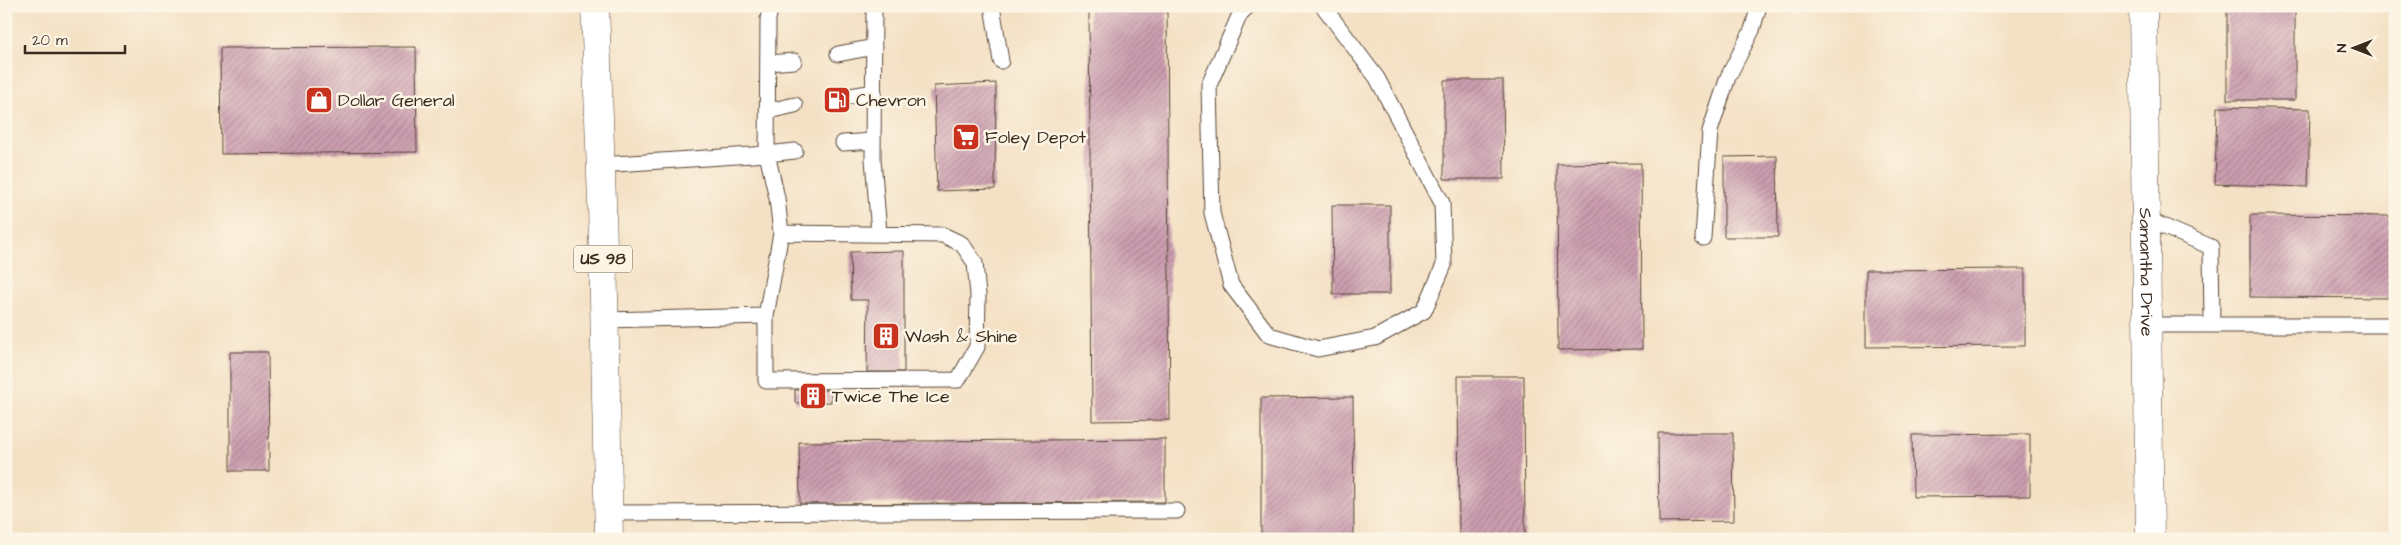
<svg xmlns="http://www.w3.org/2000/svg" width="2401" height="545" viewBox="0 0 2401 545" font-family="'Architects Daughter',sans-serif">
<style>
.building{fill:url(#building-hatch)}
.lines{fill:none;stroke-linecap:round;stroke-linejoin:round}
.lane-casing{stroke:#574537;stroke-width:17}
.street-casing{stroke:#574537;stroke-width:29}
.primary-casing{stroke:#574537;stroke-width:29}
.lane{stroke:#fff;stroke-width:15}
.street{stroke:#fff;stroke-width:28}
.primary{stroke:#fff;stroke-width:28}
.labels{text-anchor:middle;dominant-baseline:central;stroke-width:5;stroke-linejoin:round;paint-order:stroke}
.shield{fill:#fcf5e5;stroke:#75675a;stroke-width:1}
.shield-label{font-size:16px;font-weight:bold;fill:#3b2a1e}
.poi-label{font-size:18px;fill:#3b2a1e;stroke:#fcf5e5;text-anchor:start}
.street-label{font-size:18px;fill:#3b2a1e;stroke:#fcf5e5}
</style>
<defs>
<pattern id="building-hatch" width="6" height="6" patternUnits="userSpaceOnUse" patternTransform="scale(1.25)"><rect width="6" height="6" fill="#cc9eb0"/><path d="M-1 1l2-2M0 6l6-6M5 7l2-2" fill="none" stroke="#a7818f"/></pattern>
</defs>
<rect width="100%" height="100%" fill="#fcf5e5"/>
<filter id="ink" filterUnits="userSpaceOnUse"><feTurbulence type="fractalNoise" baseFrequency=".02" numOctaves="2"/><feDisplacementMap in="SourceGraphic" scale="10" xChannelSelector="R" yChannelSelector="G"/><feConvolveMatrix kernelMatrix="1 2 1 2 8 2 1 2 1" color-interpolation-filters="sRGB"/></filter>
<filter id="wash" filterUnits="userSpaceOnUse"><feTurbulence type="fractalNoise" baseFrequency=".0096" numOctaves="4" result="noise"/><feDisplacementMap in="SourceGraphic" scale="20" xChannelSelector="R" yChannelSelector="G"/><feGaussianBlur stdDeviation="1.12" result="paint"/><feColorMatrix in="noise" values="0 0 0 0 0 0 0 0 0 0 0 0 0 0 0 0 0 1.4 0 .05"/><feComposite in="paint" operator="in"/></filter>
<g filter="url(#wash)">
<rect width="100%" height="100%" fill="#f4e1c5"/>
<g id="blocks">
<path class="building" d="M1089 6H1167L1170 420 1092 421Z
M2227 6H2295V100H2227Z
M416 47 417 152 221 154 220 48Z
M1444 80H1503L1504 179H1444Z
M996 83 995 189 937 191 934 86Z
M2217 107 2310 109 2308 187 2215 184Z
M1777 156 1778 237H1724V157Z
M1641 163 1642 349 1558 350 1557 164Z
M1332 205H1390V294H1333Z
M2250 215 2395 216V298L2250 297Z
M904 251V372H867L868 300H851L850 252Z
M2025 269V346L1866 347V270Z
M230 352H268L269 471H230Z
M1458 376H1524L1525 539H1459Z
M795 390H831V402L795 403Z
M1353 397 1354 539H1261V398Z
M1658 433H1733L1734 521 1659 522Z
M2030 434V496L1913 497 1912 435Z
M1165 439V502L800 504 799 442Z"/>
</g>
</g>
<g filter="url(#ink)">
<use href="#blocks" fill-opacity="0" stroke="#574537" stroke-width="1"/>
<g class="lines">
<g class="lane-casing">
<path id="lane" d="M874 6 873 159 879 233
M992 6 1001 61
M1248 6 1240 14 1209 85 1212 213 1231 285 1269 335 1318 349 1375 338 1424 311 1444 265 1442 203 1377 78 1323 6
M838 54 874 47
M768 63 794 61
M839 98 874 92
M768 111 795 105
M843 143 873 141
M600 165 767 154 768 19 771 6
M2146 219 2211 247 2212 325
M781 233 777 198 767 154 795 151
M1703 238 1710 131 1728 77 1752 30 1759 6
M605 320 766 316V381L958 380 977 347 978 295 975 263 962 244 943 235 781 233 766 316
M2147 325H2395
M609 513 1177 511"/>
</g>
<g class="street-casing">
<g id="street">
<path id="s1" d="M2143 6 2150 539"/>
</g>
</g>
<g class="primary-casing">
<path id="primary" d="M595 6 602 202 609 539"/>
</g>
<use href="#lane" class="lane"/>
<use href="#street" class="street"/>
<use href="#primary" class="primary"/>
</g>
</g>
<defs>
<g id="shop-square" transform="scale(1.4375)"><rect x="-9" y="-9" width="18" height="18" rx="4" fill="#c8321e" stroke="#fcf5e5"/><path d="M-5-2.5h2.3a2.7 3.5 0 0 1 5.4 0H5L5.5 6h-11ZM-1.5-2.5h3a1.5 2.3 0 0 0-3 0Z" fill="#fff"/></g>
<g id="fuel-square" transform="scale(1.4375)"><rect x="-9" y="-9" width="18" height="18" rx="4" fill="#c8321e" stroke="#fcf5e5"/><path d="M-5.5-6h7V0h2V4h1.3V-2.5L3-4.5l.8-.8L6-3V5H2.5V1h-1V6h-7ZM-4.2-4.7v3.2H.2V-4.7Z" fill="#fff"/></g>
<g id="supermarket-square" transform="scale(1.4375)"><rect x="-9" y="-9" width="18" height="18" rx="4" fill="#c8321e" stroke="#fcf5e5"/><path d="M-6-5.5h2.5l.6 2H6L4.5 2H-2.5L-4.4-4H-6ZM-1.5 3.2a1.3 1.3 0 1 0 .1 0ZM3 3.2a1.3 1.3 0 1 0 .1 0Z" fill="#fff"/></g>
<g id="building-square" transform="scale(1.4375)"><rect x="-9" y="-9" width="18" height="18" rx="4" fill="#c8321e" stroke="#fcf5e5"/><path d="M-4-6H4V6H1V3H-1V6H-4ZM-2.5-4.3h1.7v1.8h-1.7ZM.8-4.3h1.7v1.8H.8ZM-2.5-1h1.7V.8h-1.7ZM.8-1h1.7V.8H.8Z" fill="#fff"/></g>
</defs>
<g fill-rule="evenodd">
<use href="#shop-square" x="319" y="100"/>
<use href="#fuel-square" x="837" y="100"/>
<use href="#supermarket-square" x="966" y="137"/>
<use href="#building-square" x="886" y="336"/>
<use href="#building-square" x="813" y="396"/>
</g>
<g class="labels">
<rect class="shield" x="574" y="245.5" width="58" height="27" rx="4"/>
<g class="shield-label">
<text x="603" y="259">US 98</text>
</g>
<g class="poi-label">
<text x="338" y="100">Dollar General</text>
<text x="856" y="100">Chevron</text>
<text x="985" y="137">Foley Depot</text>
<text x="905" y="336">Wash &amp; Shine</text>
<text x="832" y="396">Twice The Ice</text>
</g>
<g class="street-label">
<text stroke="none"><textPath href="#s1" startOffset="266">Samantha Drive</textPath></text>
</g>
</g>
<rect width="2401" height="545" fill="none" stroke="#fcf5e5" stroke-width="25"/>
<g transform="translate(2354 48) rotate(270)" stroke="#fcf5e5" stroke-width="4" paint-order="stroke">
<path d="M0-4L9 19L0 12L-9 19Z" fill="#3b2a1e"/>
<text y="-8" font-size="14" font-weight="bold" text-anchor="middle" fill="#3b2a1e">N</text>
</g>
<path d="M25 45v8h100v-8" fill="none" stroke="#3b2a1e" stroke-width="2.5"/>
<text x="32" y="45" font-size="15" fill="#3b2a1e" stroke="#fcf5e5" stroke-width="4" paint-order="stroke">20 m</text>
</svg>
